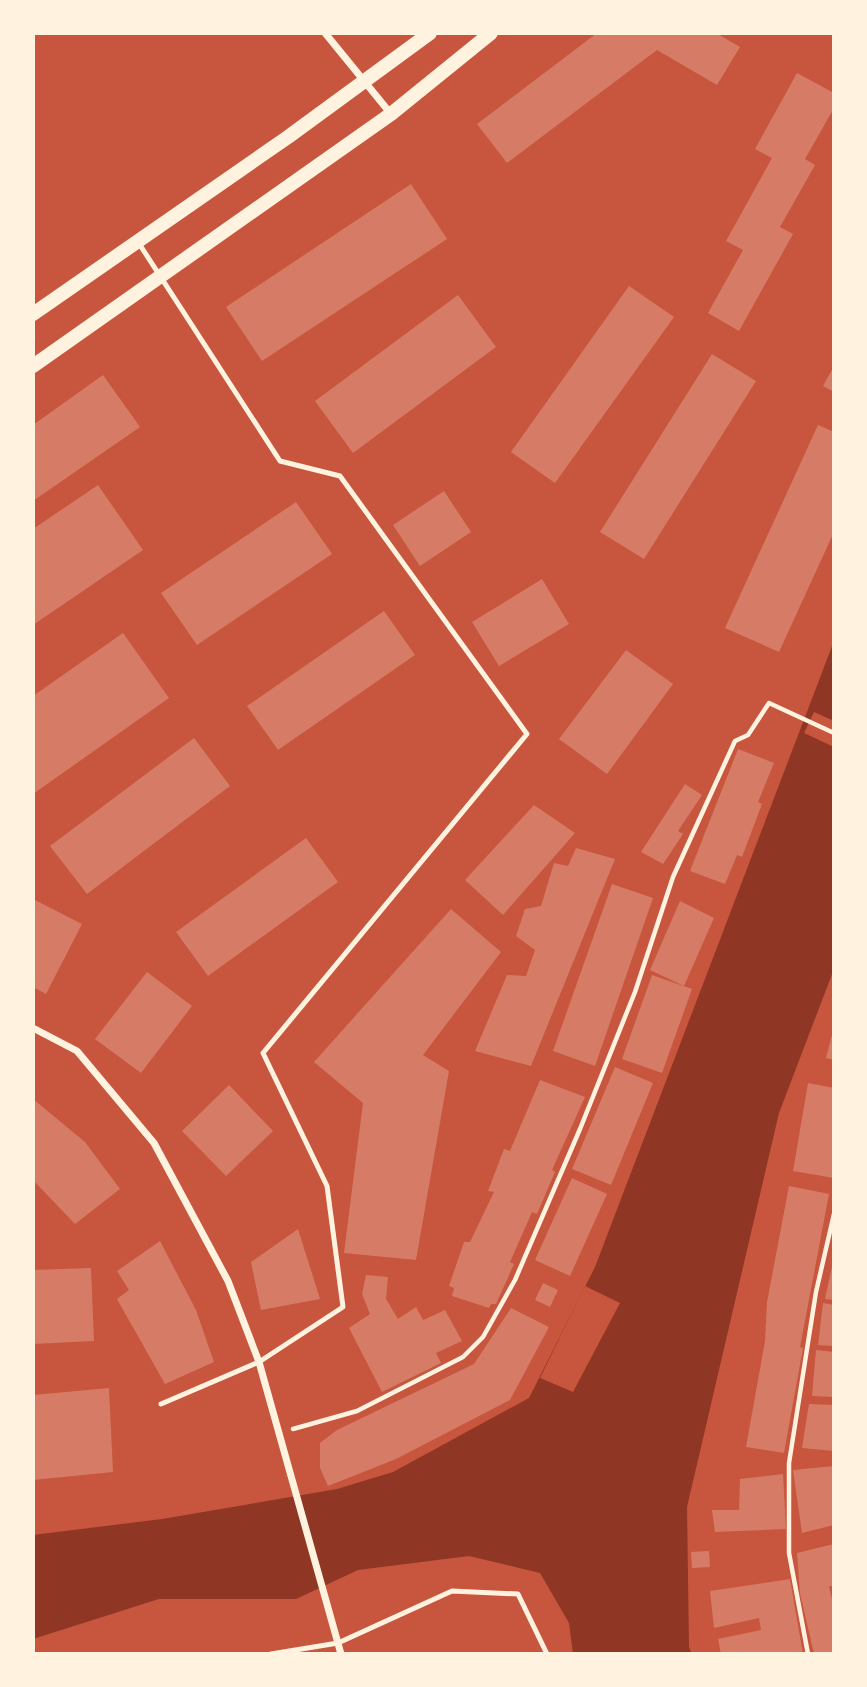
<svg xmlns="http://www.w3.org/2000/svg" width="867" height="1687" viewBox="0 0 867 1687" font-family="'Space Grotesk',sans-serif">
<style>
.water{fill:#8f3625}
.pier{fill:#c8553d}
.building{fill:#d67c66}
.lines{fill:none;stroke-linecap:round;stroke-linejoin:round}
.path{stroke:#fff3e0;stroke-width:4.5}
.service{stroke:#fff3e0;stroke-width:5}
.minor{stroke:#fff3e0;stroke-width:7}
.secondary{stroke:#fff3e0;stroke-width:14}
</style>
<rect width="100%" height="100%" fill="#c8553d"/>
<path class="water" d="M834 641V969L779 1113 687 1507 689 1647 692 1654H573L569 1623 540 1573 469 1556 358 1570 296 1599H159L33 1639V1535L162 1519 337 1489 393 1472 529 1398 595 1267Z"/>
<path class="pier" d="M814 712 834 721V747L804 733Z
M585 1286 620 1303 573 1392 540 1378Z"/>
<path class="building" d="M597 33H716L740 47 717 85 657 50 507 163 477 124Z
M797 73 834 93V108L805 159 815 165 780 227 793 234 739 331 708 313 743 250 726 241 772 158 755 149Z
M411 184 447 239 262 361 226 307Z
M629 286 674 317 555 483 511 452Z
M458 295 496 347 353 453 315 401Z
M712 354 756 381 644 559 600 532Z
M834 366V392L823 386Z
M103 375 140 427 33 501V425Z
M818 425 834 432V532L779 652 725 628Z
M98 485 143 550 33 625V529Z
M444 491 471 532 420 566 393 525Z
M296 502 332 554 197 645 161 593Z
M542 579 569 624 499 666 472 622Z
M384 611 415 655 278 750 247 706Z
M123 633 169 698 33 794V696Z
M626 650 673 684 607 774 559 739Z
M194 738 230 786 87 894 50 846Z
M738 749 774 763 758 802 762 804 742 857 737 855 725 884 690 871Z
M685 784 702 795 678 831 683 834 663 864 641 852Z
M534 805 575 833 503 915 465 880Z
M306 838 338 882 208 976 176 932Z
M576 848 615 859 531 1066 475 1051 507 975 526 976 535 950 516 936 525 909 541 906 554 863 568 866Z
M612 884 653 898 595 1066 553 1051Z
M33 899 82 924 46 994 33 987Z
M680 901 714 918 684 986 650 970Z
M451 909 501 952 423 1055 449 1071 416 1260 344 1253 363 1103 314 1062Z
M147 972 192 1006 141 1073 95 1039Z
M652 975 692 989 662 1073 622 1059Z
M833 1031H834V1060L826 1058Z
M615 1067 653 1083 611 1185 572 1169Z
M540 1080 585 1097 552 1170 555 1172 537 1214 532 1212 510 1262 514 1264 496 1304H491L489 1308 452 1296 454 1288 449 1286 464 1242H470L494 1192 488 1191 504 1149 510 1151Z
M808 1083 834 1088V1178L793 1171Z
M229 1085 273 1131 226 1176 182 1131Z
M33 1099 85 1142 120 1189 75 1224 33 1180Z
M572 1178 607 1194 570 1276 535 1260Z
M789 1186 829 1194 800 1347 803 1348 784 1453 746 1447 765 1341 767 1302Z
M298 1229 320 1299 261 1310 251 1262Z
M160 1241 196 1310 214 1362 165 1384 117 1299 129 1290 117 1271Z
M833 1262H834V1300L825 1299Z
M91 1268 94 1341 33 1344V1270Z
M366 1275 388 1277 386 1299 398 1319 416 1307 423 1320 445 1310 462 1341 436 1353 441 1363 382 1392 349 1328 370 1314 362 1294Z
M543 1283 558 1290 550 1307 535 1300Z
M823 1303 834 1305V1346L818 1345Z
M511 1308 549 1327 510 1400 396 1459 328 1486 320 1468V1443L337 1430 474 1364Z
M816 1350 834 1352V1397L812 1396Z
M109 1388 113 1472 33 1480V1395Z
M809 1404 834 1405V1451L802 1448Z
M834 1466V1525L802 1533 793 1470Z
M783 1474 786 1529 715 1532 712 1510H739L740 1479Z
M834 1544V1586H829L834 1608V1654H814L800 1593 797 1553Z
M709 1551 710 1567 692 1568 691 1552Z
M790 1579 803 1654H721L718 1639 761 1630 759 1618 714 1628 710 1591Z"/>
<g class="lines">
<path class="path" d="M293 1429 357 1411 463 1357 483 1337 515 1280 580 1129 635 992 673 877 735 741 748 735 769 703 834 733
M808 1654 789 1553V1463L816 1292 834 1214"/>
<path class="service" d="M138 242 280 461 340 476 527 734 263 1053 327 1186 343 1307 259 1362 161 1404
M271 1654 338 1643 452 1591 518 1594 547 1654"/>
<path class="minor" d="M325 33 391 114
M33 1028 77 1051 154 1143 228 1281 259 1362 341 1654"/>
<path class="secondary" d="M33 314 288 137 430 33
M33 366 391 114 491 33"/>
</g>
<rect width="867" height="1687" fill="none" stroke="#fff3e0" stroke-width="70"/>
</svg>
